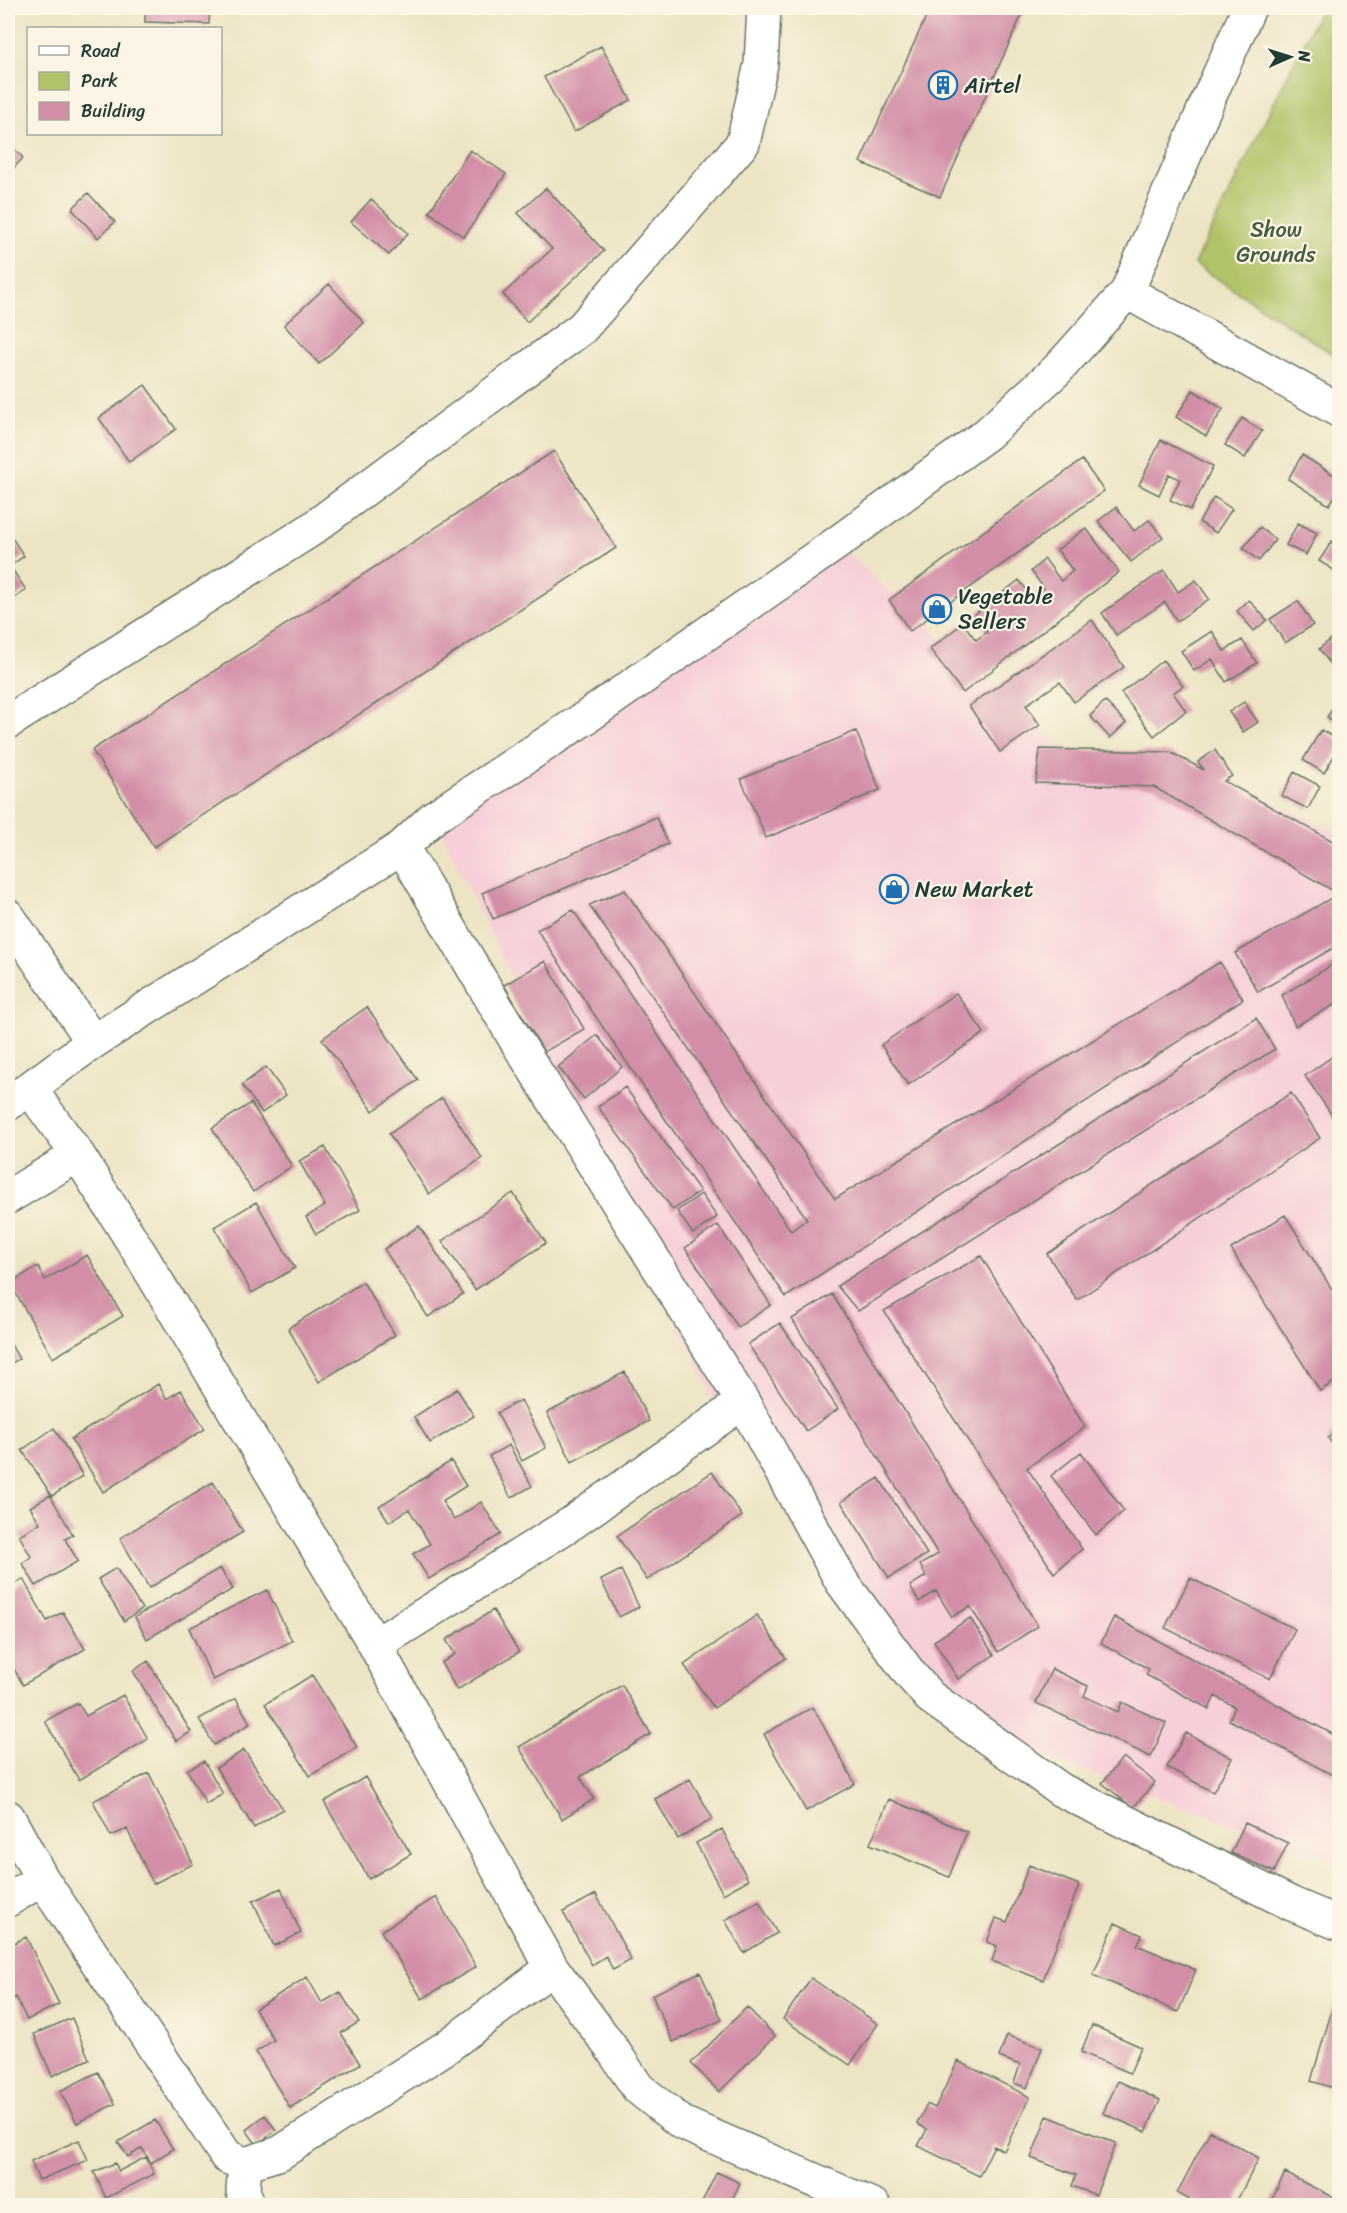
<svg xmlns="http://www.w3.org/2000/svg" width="1347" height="2213" viewBox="0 0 1347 2213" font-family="Sriracha,sans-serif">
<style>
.built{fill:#f6cfd8}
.green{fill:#b1c367;stroke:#68804e;stroke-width:1.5}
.building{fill:#d28ea6}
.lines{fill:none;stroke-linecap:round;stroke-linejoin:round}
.minor-casing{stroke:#677766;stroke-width:36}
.tertiary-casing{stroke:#677766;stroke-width:36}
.minor{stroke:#fff;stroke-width:33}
.tertiary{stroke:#fff;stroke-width:33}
.labels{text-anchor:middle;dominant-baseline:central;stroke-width:4.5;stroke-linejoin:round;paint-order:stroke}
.poi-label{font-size:22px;fill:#1f3d34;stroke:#fcf5e5;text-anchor:start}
.park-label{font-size:22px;fill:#445e41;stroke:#fcf5e5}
</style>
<rect width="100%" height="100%" fill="#fcf5e5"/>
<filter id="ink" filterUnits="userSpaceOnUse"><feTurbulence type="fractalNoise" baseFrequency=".0167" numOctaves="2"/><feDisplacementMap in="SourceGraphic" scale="12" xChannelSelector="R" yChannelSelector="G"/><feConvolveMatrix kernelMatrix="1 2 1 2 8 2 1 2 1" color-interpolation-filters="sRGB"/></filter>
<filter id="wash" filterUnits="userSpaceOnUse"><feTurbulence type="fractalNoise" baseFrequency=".008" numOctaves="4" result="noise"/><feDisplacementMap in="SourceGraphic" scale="24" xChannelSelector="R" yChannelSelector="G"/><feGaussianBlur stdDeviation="1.35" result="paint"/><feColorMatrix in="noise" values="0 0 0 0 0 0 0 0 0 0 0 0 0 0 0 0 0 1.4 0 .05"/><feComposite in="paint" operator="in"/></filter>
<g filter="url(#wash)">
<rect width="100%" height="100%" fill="#ede4c4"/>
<path class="built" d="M837 543 1066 753 1170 752 1339 834V1862L971 1731 713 1397 434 817Z"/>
<path class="green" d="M1321 8H1339V358L1194 264Z"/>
<g id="blocks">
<path class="building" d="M145 8H210L209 24 145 22Z
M930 8H1025L940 197 860 162Z
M601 46 631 100 574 132 544 77Z
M8 142 23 158 8 174Z
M470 150 506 174 464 237 429 212Z
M546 188 604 251 527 322 503 294 552 249 518 213Z
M88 193 115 222 98 238 72 209Z
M371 199 408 233 389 255 351 222Z
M329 284 364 323 319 364 284 325Z
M145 385 176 429 129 462 99 418Z
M1193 390 1223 409 1206 436 1176 417Z
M1242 418 1262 431 1245 458 1225 445Z
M1161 440 1213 466 1191 510 1170 500 1180 479 1169 474 1159 495 1139 485Z
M554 451 616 548 154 847 92 750Z
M1302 455 1340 479V489L1329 505 1288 479Z
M1082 460 1104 491 910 631 889 600Z
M1214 497 1232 509 1216 533 1199 522Z
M1116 507 1134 531 1149 520 1163 537 1131 562 1098 521Z
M1298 523 1317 533 1306 555 1286 545Z
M1260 527 1275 540 1259 561 1243 548Z
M1086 528 1119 572 963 693 930 649 963 623 976 640 987 632 974 615 1019 580 1032 597 1044 588 1031 571 1045 559 1061 581 1073 571 1057 550Z
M8 532 24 556 10 566 26 590 8 603Z
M1332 541 1340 546V574L1319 561Z
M1164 570 1178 592 1196 580 1209 599 1177 621 1165 602 1116 635 1102 613Z
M1249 600 1267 620 1254 631 1237 611Z
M1298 601 1313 625 1285 643 1270 619Z
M1092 620 1124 667 1074 702 1060 682 1026 705 1040 725 1000 752 969 706Z
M1212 631 1224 651 1242 640 1257 663 1226 682 1212 659 1194 671 1181 651Z
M1340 632V671L1337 673 1319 649Z
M1163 660 1183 686 1173 693 1186 711 1154 736 1121 693Z
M1340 697V725L1327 717Z
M1105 701 1126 723 1110 738 1090 716Z
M1244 702 1258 722 1243 732 1229 712Z
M1321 730 1340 741V746L1324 773 1303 760Z
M856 731 880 790 766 838 741 779Z
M1040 749 1170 752 1204 770 1198 762 1215 750 1232 776 1224 781 1340 845V884L1335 892 1154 787 1036 783Z
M1294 772 1320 786 1308 809 1282 796Z
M656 817 668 844 493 919 482 893Z
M625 890 835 1199 1220 962 1243 999 786 1297 537 930 573 910 791 1231 807 1219 589 905Z
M1340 893V944L1258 992 1235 953Z
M1340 960V1002L1295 1026 1282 995Z
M545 961 584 1029 544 1052 504 985Z
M956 993 984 1033 908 1085 881 1045Z
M367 1007 418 1080 373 1111 322 1039Z
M1256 1018 1275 1049 858 1311 837 1286Z
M597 1035 622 1067 584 1099 558 1067Z
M1340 1051V1127L1305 1076Z
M266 1067 286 1095 262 1113 242 1085Z
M625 1087 700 1191 673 1210 598 1107Z
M1291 1093 1320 1138 1077 1300 1047 1254Z
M442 1098 482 1158 429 1194 389 1134Z
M251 1103 292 1166 253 1192 212 1128Z
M325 1147 360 1210 316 1234 306 1217 325 1206 299 1161Z
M513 1193 546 1243 475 1290 442 1241Z
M701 1194 717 1217 693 1234 677 1211Z
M256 1202 295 1268 252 1293 214 1227Z
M1285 1215 1340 1302V1378L1320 1391 1231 1249Z
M718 1225 771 1305 738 1327 685 1248Z
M419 1226 463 1294 428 1317 384 1249Z
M87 1255 123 1316 53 1358 10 1283 38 1266 45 1280Z
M981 1256 1085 1427 1027 1468 1082 1549 1054 1573 884 1311Z
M363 1282 395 1335 319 1382 288 1328Z
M832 1294 1038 1626 998 1652 970 1606 952 1617 936 1591 919 1602 910 1586 926 1576 920 1565 938 1554 792 1319Z
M780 1323 838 1409 806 1431 748 1344Z
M8 1339 19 1359 8 1365Z
M625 1372 649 1421 572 1462 547 1413Z
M158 1384 167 1399 181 1390 205 1429 103 1492 71 1439Z
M457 1389 474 1416 430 1443 414 1417Z
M521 1400 546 1448 522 1461 497 1413Z
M54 1428 83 1476 52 1496 22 1450Z
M1340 1429V1455L1328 1438Z
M509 1445 532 1486 511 1498 489 1456Z
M1081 1452 1124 1511 1096 1535 1051 1476Z
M451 1461 466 1486 442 1501 454 1520 481 1502 501 1534 429 1579 413 1554 430 1544 409 1509 389 1522 379 1506Z
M712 1472 742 1516 647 1580 617 1536Z
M879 1478 927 1554 889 1578 841 1502Z
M213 1482 243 1532 149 1588 120 1538Z
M50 1495 73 1535 65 1539 78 1561 36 1586 22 1563 31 1557 19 1535 40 1523 30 1507Z
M116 1568 142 1609 124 1621 98 1579Z
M220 1568 233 1589 147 1639 135 1617Z
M621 1570 639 1607 619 1617 601 1580Z
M1190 1578 1295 1629 1270 1679 1165 1628Z
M23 1579 47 1621 63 1612 85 1649 23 1685 8 1658V1588Z
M267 1590 292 1641 213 1680 189 1628Z
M493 1610 519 1652 457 1690 441 1663 455 1654 446 1640Z
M757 1615 786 1658 714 1708 684 1665Z
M1114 1617 1340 1738V1779L1229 1720 1235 1707 1215 1696 1209 1709 1146 1675 1149 1669 1101 1643Z
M970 1618 994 1655 958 1679 934 1641Z
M148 1661 191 1732 176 1741 133 1671Z
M1052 1669 1088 1686 1084 1696 1118 1712 1122 1702 1166 1723 1151 1757 1036 1703Z
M312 1675 357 1747 310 1776 265 1704Z
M622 1685 651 1734 580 1777 594 1799 562 1819 519 1747Z
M123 1695 148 1739 79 1780 45 1721 78 1703 86 1716Z
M236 1698 250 1724 214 1745 199 1719Z
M813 1707 855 1784 806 1811 764 1734Z
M1186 1733 1232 1758 1213 1792 1167 1767Z
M244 1750 283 1809 254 1828 216 1768Z
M1123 1757 1155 1782 1133 1808 1102 1783Z
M204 1761 223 1794 206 1804 187 1770Z
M149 1773 193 1864 153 1884 127 1829 111 1836 93 1801Z
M365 1777 411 1854 369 1879 324 1802Z
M690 1779 713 1819 678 1839 655 1799Z
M889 1799 967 1832 949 1877 870 1844Z
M1245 1823 1288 1843 1274 1872 1231 1853Z
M722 1829 748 1880 723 1894 696 1843Z
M1029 1865 1079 1885 1043 1980 992 1961 997 1946 987 1942 996 1918 1007 1922Z
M281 1888 301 1933 274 1946 253 1901Z
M596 1894 631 1960 613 1970 606 1956 592 1965 563 1912Z
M436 1897 476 1967 422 1999 381 1931Z
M759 1901 777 1933 744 1953 725 1920Z
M1115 1923 1142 1935 1137 1945 1196 1970 1178 2012 1093 1975Z
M26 1937 59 2004 27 2020 16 1997 8 2002V1946Z
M700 1972 722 2020 673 2042 652 1995Z
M307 1977 322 2003 340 1992 359 2022 341 2033 360 2064 290 2108 256 2052 274 2040 255 2009Z
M811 1978 878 2024 850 2065 783 2019Z
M1333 2006 1340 2007V2090L1311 2081Z
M747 2007 775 2036 719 2092 691 2063Z
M72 2018 89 2059 52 2076 34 2034Z
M1092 2025 1141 2047 1130 2073 1081 2052Z
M1007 2035 1042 2048 1027 2088 1014 2083 1020 2065 999 2057Z
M958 2061 1030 2097 1004 2151 994 2146 979 2176 918 2146 927 2129 917 2124 927 2104 935 2108Z
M98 2072 115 2104 77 2123 60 2091Z
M1118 2081 1160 2100 1146 2132 1103 2113Z
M265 2115 276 2130 257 2145 246 2130Z
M1047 2116 1116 2143 1096 2195 1072 2186 1076 2175 1031 2158Z
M155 2120 173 2149 151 2163 142 2148 128 2157 118 2142Z
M1210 2131 1259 2158 1234 2206H1201L1177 2193Z
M79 2140 88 2160 39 2180 31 2161Z
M146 2157 154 2174 106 2198 94 2172 115 2163 119 2171Z
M717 2172 740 2183 729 2206H700Z
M1285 2173 1340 2201V2206H1269Z"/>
</g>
</g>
<g filter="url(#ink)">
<use href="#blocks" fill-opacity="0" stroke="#677766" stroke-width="1.5"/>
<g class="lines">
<g class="minor-casing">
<path id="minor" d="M8 722 309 531 582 328 743 143 761 64 764 8
M402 847 517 1042 743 1402 842 1582 910 1674 930 1697 1061 1790 1292 1904 1340 1924
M8 916 93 1042
M30 1089 78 1155 141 1255 375 1645 552 1968 612 2049 638 2088 682 2123 874 2206
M8 1197 78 1155
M375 1645 572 1523 743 1402
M8 1817 42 1879 227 2157 245 2164 280 2153 445 2048 552 1968
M8 1900 42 1879
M245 2164 243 2191 249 2206"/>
</g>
<g class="tertiary-casing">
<path id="tertiary" d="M1127 292 1208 100 1249 8
M8 1104 93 1042 402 847 434 817 585 718 837 543 987 434 1058 369 1127 292 1340 411"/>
</g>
<use href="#minor" class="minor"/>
<use href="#tertiary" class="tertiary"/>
</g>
</g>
<defs>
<g id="building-ring" transform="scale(1.5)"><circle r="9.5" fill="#fcf5e5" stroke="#1f6fb2" stroke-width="1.5"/><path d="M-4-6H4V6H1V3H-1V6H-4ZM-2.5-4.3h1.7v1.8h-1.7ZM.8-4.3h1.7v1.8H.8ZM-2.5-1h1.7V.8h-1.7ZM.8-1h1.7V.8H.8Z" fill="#1f6fb2"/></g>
<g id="shop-ring" transform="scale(1.5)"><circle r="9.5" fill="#fcf5e5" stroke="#1f6fb2" stroke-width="1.5"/><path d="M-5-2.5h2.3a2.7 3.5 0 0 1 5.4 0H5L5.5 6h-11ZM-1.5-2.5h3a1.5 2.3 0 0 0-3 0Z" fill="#1f6fb2"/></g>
</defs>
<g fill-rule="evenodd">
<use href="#building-ring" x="943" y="85"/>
<use href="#shop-ring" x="937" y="609"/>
<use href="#shop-ring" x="894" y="889"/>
</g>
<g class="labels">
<g class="poi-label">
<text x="964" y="85">Airtel</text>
<text x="958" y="596">Vegetable<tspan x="958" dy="25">Sellers</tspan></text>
<text x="915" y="889">New Market</text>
</g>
<g class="park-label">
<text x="1276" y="229">Show<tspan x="1276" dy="25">Grounds</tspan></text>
</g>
</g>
<rect width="1347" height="2213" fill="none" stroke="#fcf5e5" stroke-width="30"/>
<rect x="27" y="27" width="195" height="108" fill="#fcf5e5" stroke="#a4ab9e" stroke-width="1.5"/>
<rect x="39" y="46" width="30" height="9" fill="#ffffff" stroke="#a4ab9e" stroke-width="1.5"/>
<text x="81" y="57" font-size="18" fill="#1f3d34">Road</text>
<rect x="39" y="72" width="30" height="18" fill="#b1c367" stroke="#a4ab9e" stroke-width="1.5"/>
<text x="81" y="87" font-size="18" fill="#1f3d34">Park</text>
<rect x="39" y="102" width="30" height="18" fill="#d28ea6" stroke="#a4ab9e" stroke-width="1.5"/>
<text x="81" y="117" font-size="18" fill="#1f3d34">Building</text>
<g transform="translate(1290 57) rotate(87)" stroke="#fcf5e5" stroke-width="4.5" paint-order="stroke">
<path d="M0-4.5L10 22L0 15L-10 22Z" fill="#1f3d34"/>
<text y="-9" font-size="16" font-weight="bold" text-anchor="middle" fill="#1f3d34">N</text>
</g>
</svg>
